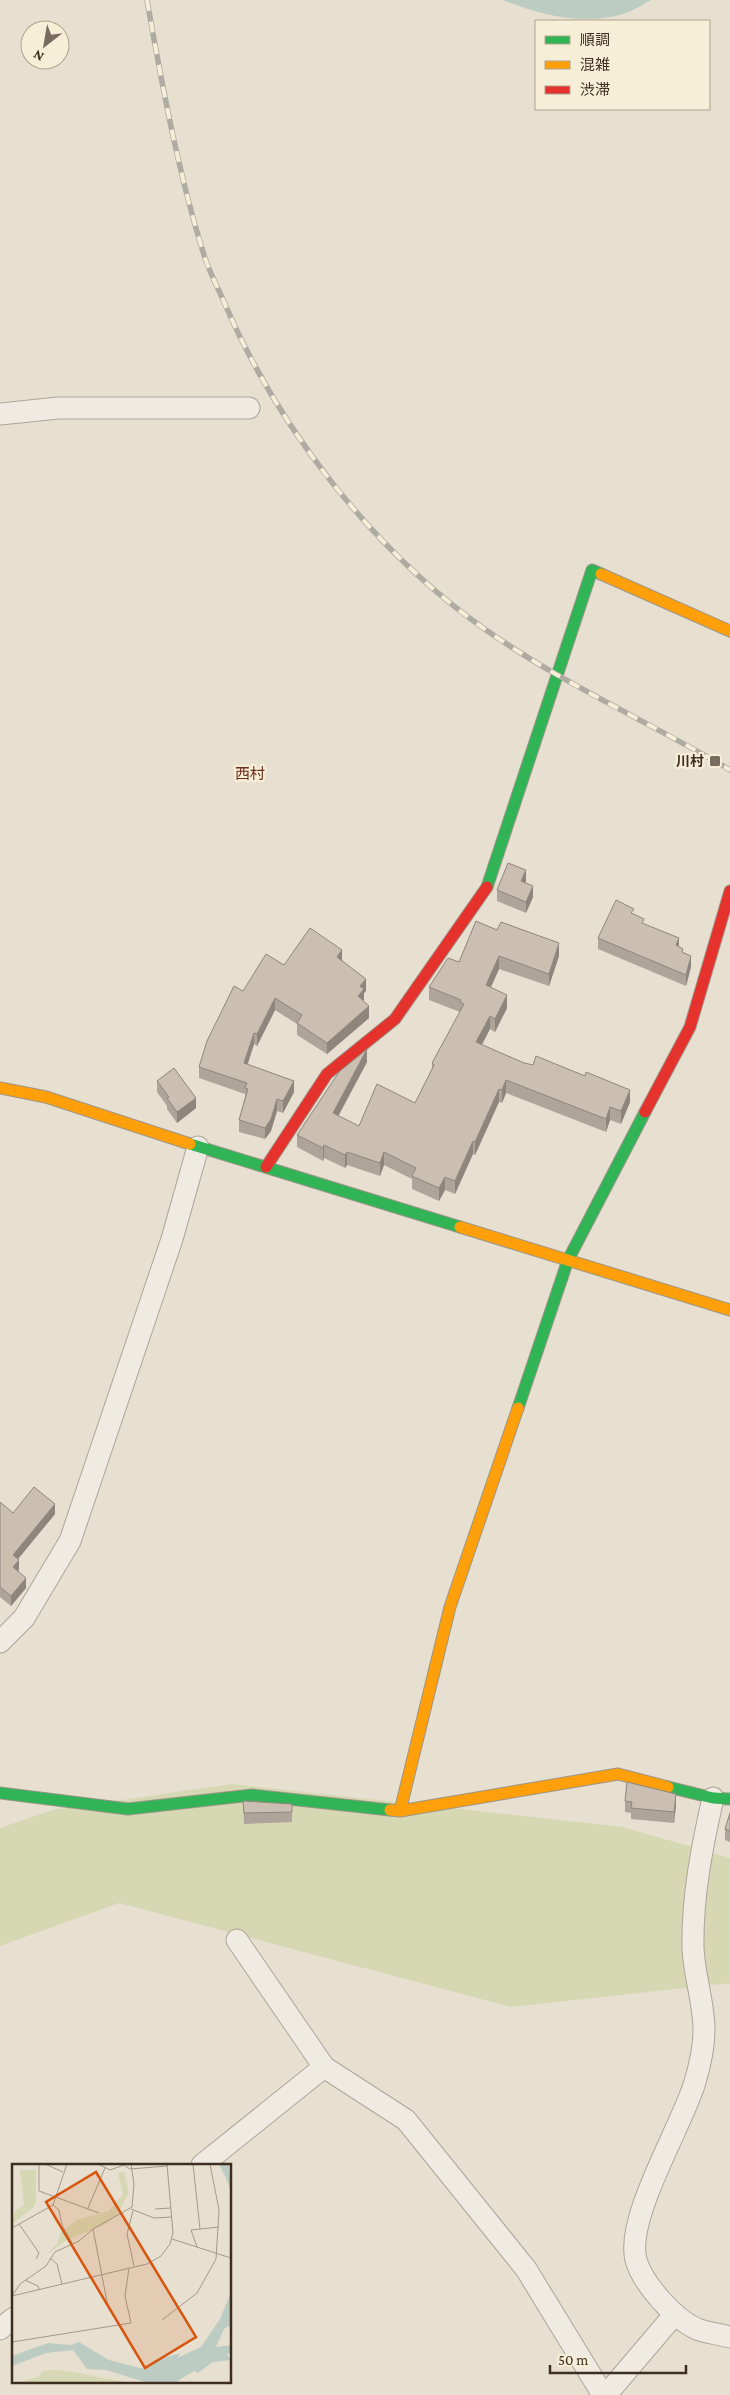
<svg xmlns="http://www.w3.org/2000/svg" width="730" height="2395" viewBox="0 0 730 2395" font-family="'Crimson Pro','Noto Sans JP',serif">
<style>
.green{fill:#d6d7b3}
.water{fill:#bcccc2}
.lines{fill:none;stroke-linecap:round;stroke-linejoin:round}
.street-casing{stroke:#ada599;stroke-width:23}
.fast-casing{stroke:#9c958a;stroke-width:13}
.slow-casing{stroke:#9c958a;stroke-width:13}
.jam-casing{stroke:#9c958a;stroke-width:13}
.street{stroke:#efebe3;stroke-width:21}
.fast{stroke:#30b455;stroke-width:11}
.slow{stroke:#ff9f0a;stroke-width:11}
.jam{stroke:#e5322d;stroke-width:11}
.rail-casing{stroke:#afaaa2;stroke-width:5.5}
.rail{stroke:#f7eed8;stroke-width:4;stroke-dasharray:11;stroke-linecap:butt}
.wall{fill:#afa499}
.shaded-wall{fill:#8e867d}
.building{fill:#cbbfb2;stroke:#8e867d}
.poi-dot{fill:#786c5e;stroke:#f7eed8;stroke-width:2}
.labels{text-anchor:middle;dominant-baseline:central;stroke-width:4.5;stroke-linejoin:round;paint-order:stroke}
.poi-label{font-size:14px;font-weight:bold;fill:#3d2e20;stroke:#f7eed8;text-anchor:end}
.neighbourhood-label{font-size:15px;fill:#6b2e1e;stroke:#f7eed8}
.inset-road{fill:none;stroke:#a3998a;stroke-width:1}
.view{fill:#d7550e;fill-opacity:0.15;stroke:#d7550e;stroke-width:2.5}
.inset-edge{fill:none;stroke:#3d2e20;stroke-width:2.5}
</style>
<rect width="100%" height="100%" fill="#e7e0d1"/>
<path class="green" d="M232 1784 623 1827 730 1858V1983L511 2007 119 1903 0 1946V1828L53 1810Z"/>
<path class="water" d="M503 0H651C642 5 631 12 620 15 581 25 540 15 503 0Z"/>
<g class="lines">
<g class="street-casing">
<path id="street" d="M0 414 58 408H249
M0 1642 24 1618 70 1541 172 1239 198 1147
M713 1798C702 1847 692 1897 693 1948 694 1975 704 2003 704 2030 704 2048 700 2065 695 2082 682 2126 625 2218 636 2260 643 2284 674 2319 697 2329 707 2333 719 2334 730 2337
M237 1940 324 2067 406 2120 526 2269 603 2395
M202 2165 324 2067
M0 2329 14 2318
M606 2395 674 2315"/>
</g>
<g class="fast-casing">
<path id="fast" d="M487 887 592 570 601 574
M190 1144 460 1227
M518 1408 568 1260 645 1112
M668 1787 713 1798 730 1799
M0 1793 128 1809 252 1795 390 1810"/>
</g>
<g class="slow-casing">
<path id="slow" d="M601 574 730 631
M0 1088 46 1097 190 1144
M460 1227 730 1310
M390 1810 400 1811 618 1774 668 1787
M400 1811 450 1607 518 1408"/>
</g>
<g class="jam-casing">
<path id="jam" d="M645 1112 690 1027 730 891
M266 1167 327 1074 395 1019 487 887"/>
</g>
<use href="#street" class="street"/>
<use href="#fast" class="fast"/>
<use href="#slow" class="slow"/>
<use href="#jam" class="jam"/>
<g class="rail-casing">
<path id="rail" d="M147 0C162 85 178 172 204 255 209 271 217 286 224 302 278 428 373 551 486 630 563 684 649 722 730 770"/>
</g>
<use href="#rail" class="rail"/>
</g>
<path class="wall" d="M526 881 525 882 533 897 526 913 497 901V890Z
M634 914 644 924 679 947 683 953 691 967 686 986 598 949V938Z
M497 930 559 956 549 986 499 969 491 987 507 1008 495 1032 490 1029 482 1045 524 1063 630 1102 621 1124 610 1120 606 1132 506 1093 502 1103 499 1102 475 1155 473 1154 455 1194 445 1190 439 1201 412 1189V1179L384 1165 380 1176 347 1165 345 1168 324 1158 323 1161 297 1147V1135L367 1062 338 1116 359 1126 415 1103 432 1070V1063L460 1012 429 1000V987Z
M342 960 366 991 364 993 363 1001 369 1018 327 1054 297 1035V1024L275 1010 257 1046 254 1044 248 1064 294 1092 283 1113 277 1111 271 1131 265 1139 239 1132V1120L245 1097V1094L199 1078V1067L243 991 284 965Z
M157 1081 196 1108 177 1123 167 1109V1106L157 1092Z
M0 1502 13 1513 55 1514 18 1559 19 1570 18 1571 26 1588 11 1606 0 1597Z
M243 1801 292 1812V1822L244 1824Z
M625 1801 676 1805 674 1823 631 1819V1813L625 1812Z
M730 1813V1842L725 1840V1829Z"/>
<path class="shaded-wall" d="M526 870V881L521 891V881Z
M533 886V897L526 913V902Z
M679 938V949L676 945Z
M559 943V956L549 986V974Z
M342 950V962L337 957Z
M499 956V969L486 998V985Z
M691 956V967L686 986V975Z
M366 979V991L364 993V1000L358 1008V996L360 986Z
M507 995V1008L495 1032V1019Z
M275 998V1010L257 1046V1034Z
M369 1006V1018L327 1054V1043Z
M490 1016V1029L476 1055V1042Z
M254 1033V1044L244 1074V1063Z
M367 1049V1062L333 1126V1113Z
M506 1080V1093L502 1103V1090Z
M294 1081V1092L283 1113V1101Z
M499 1089V1102L475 1155V1142Z
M630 1090V1102L621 1124V1111Z
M196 1098V1108L177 1123V1112Z
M277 1099V1111L271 1131 265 1139V1128Z
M610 1107V1120L606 1132V1119Z
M473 1141V1154L455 1194V1181Z
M324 1145V1158L323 1161V1148Z
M347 1152V1165L345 1168V1155Z
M384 1152V1165L380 1176V1163Z
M445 1177V1190L439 1201V1188Z
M55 1504V1514L13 1565V1555Z
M19 1560V1570L13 1577V1567Z
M26 1578V1588L11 1606V1596Z
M676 1794V1805L674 1823V1812Z"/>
<path class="building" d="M508 863 526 870 521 881 533 886 526 902 497 890Z
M616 900 634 909 631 913 644 919 642 923 679 938 676 945 683 949 682 952 691 956 686 975 598 938Z
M476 921 497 930 501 922 559 943 549 974 499 956 486 985 507 995 495 1019 490 1016 476 1042 524 1063 533 1065 536 1056 585 1076 586 1072 630 1090 621 1111 610 1107 606 1119 506 1080 502 1090 499 1089 475 1142 473 1141 455 1181 445 1177 439 1188 412 1176 416 1168 384 1152 380 1163 347 1152 345 1155 324 1145 323 1148 297 1135 339 1072 367 1049 333 1113 359 1126 377 1084 415 1103 434 1065 432 1063 464 1004 460 1002 461 1000 429 987 448 958 459 962Z
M310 928 342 950 337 957 366 979 360 986 364 989 358 996 369 1006 327 1043 297 1023 302 1015 275 998 257 1034 254 1033 244 1063 294 1081 283 1101 277 1099 271 1119 265 1128 239 1120 248 1089 245 1088 247 1083 199 1067 207 1041 234 986 243 991 266 954 284 965Z
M174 1068 196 1098 177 1112 167 1098 169 1097 157 1081Z
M34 1487 55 1504 13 1555 19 1560 13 1567 26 1578 11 1596 0 1587V1502L13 1513Z
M627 1782 676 1794 674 1812 631 1808 632 1802 625 1801Z
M243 1801 292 1804V1812L244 1813Z
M730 1813V1831L725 1829Z"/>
<rect class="poi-dot" x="709" y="755" width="12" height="12" rx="2.5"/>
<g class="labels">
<g class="poi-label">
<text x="704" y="761">川村</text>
</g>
<g class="neighbourhood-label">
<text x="250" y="774">西村</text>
</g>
</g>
<g transform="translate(12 2164)">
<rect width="219" height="219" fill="#e7e0d1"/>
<path d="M8 6H24V36L22 43 0 60 3 47 12 41ZM112 8 117 29 105 51 94 60 55 76 34 91 45 80 49 68 65 56 97 47 111 30 106 9ZM45 206 61 208 112 218H8L28 212 30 207Z" fill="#d6d7b3"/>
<path d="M207 0H217L219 26 213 12ZM219 128V161L212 165 204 183 219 181V188L215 191 219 196 201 198 186 209 182 207 164 218H133L94 206 75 205 61 186 34 189 0 202V192L36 179 59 181 67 178 97 196 132 205 143 196 169 189 165 194 189 183 208 155Z" fill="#bcccc2"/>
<path class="inset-road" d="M27 0V27L87 49M33 0 51 8M86 0 98 6 112 1 118 5 155 2M181 0 188 65M41 41 47 46 50 61 60 79M41 41 55 0M76 44 93 4M119 45 142 54 160 53M143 45 159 44M121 47 115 70 122 102M7 60 27 89 24 95M0 64 41 41M81 65 96 143M160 75 219 94M185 83 179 66 207 63M38 94 45 100 50 120M13 116 26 122 27 126M0 132 135 100 149 92 158 80 161 69 155 0M0 132 8 120 34 102 43 88 67 77 81 65 120 43 122 20 119 0M150 156 185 129 204 95 207 46 198 0M0 178 119 159 113 132 117 104"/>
<path class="view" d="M84 8 184 173 133 204 34 38Z"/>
<rect width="219" height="219" class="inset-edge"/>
</g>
<rect x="535" y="20" width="175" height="90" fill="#f7eed8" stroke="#ada18e"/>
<rect x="545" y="36" width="25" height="8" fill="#30b455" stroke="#ada18e"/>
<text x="580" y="45" font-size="15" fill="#3d2e20">順調</text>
<rect x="545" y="61" width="25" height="8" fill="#ff9f0a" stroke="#ada18e"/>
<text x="580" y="70" font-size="15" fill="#3d2e20">混雑</text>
<rect x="545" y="86" width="25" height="8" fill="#e5322d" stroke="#ada18e"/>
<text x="580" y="95" font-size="15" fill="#3d2e20">渋滞</text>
<g transform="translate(45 45) rotate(211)"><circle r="24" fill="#f7eed8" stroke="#ada18e"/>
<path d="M0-4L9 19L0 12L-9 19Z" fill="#786c5e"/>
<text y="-8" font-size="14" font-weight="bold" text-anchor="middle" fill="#3d2e20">N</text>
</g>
<path d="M550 2365v8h136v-8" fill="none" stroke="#3d2e20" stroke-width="2.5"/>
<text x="558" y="2365" font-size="15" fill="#3d2e20" stroke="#f7eed8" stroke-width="4" paint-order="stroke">50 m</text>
</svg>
